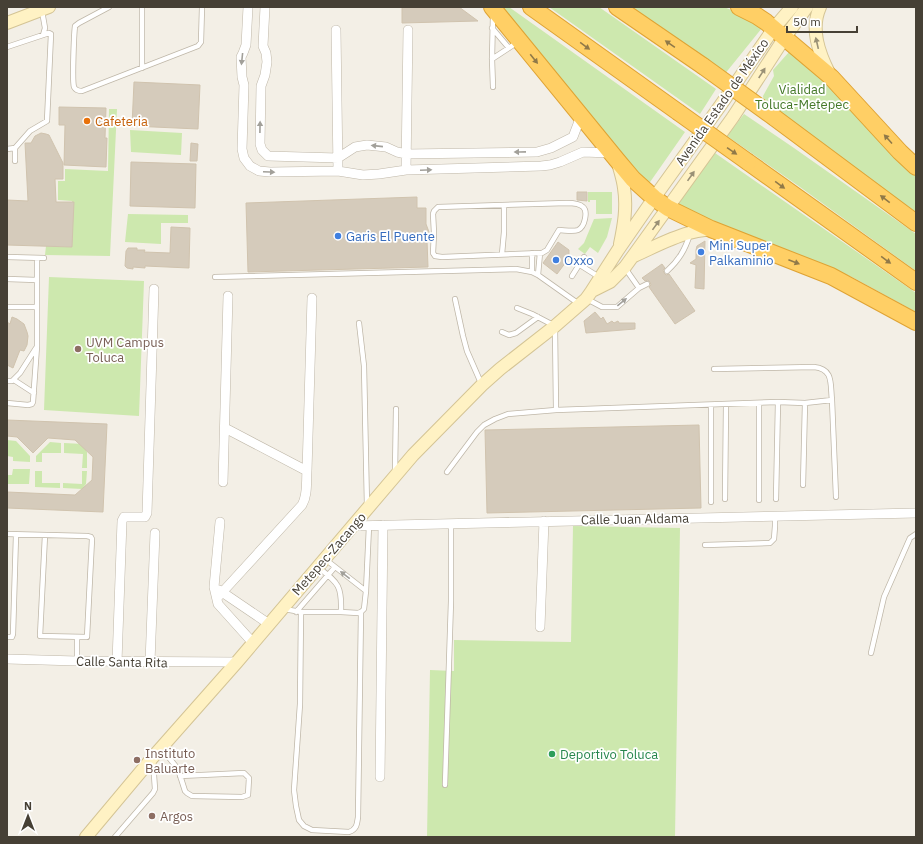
<svg xmlns="http://www.w3.org/2000/svg" width="923" height="844" viewBox="0 0 923 844" font-family="'IBM Plex Sans',sans-serif">
<style>
.green{fill:#cde8ae}
.building{fill:#d5cbbb;stroke:#d0c3ae}
.lines{fill:none;stroke-linecap:round;stroke-linejoin:round}
.lane-casing{stroke:#bfb7a8;stroke-width:6}
.street-casing{stroke:#bfb7a8;stroke-width:10}
.secondary-casing{stroke:#d4c495;stroke-width:14}
.highway-casing{stroke:#dfa334;stroke-width:18}
.lane{stroke:#fff;stroke-width:4.5}
.street{stroke:#fff;stroke-width:9}
.secondary{stroke:#fff2c4;stroke-width:12}
.highway{stroke:#ffcf65;stroke-width:16}
.highway-bridge-casing{stroke:#dfa334;stroke-width:18;stroke-linecap:butt}
.highway-bridge{stroke:#ffcf65;stroke-width:16}
.oneway{fill:#999075}
.oneway2{fill:#907948}
.oneway3{fill:#a2a09a}
.food-dot{fill:#e8710a;stroke:#fff;stroke-width:1.5}
.shop-dot{fill:#3f7fe0;stroke:#fff;stroke-width:1.5}
.education-dot{fill:#8d6e63;stroke:#fff;stroke-width:1.5}
.leisure-dot{fill:#2e9e5b;stroke:#fff;stroke-width:1.5}
.labels{text-anchor:middle;dominant-baseline:central;stroke-width:3.5;stroke-linejoin:round;paint-order:stroke}
.park-label{font-size:13px;fill:#447828;stroke:#fff}
.street-label{font-size:13px;fill:#464035;stroke:#fff}
.food-label{font-size:13px;fill:#c56008;stroke:#fff;text-anchor:start}
.shop-label{font-size:13px;fill:#366cbe;stroke:#fff;text-anchor:start}
.education-label{font-size:13px;fill:#785e54;stroke:#fff;text-anchor:start}
.leisure-label{font-size:13px;fill:#27864d;stroke:#fff;text-anchor:start}
</style>
<rect width="100%" height="100%" fill="#f3efe6"/>
<path class="green" d="M498 7H509L685 132 648 185Z
M549 7H599L716 89 700 114Z
M627 7H724L743 15 762 28 724 75Z
M789 52 815 71 916 175V212L764 103 763 96 774 76 773 70Z
M109 109H117L110 256 45 255 46 246 72 247V201L58 200V181H65V169L108 171Z
M744 114 794 148 916 234V271L800 187 727 136Z
M130 130 182 133 181 155 131 152Z
M715 153 916 293V312L852 277 685 210 676 201Z
M588 192H612V214H596V200H590V202H588Z
M128 214 188 215V223H161V244L125 242Z
M612 218 607 237 598 253 590 247 585 254 578 249 584 243 594 219Z
M49 277 144 281 139 416 44 410Z
M7 440 16 441 30 456V462L13 461V457L7 456Z
M50 442 61 443V453H42V462H36V456Z
M64 443 83 444 87 452V468H82L83 454 64 453Z
M13 469H30L29 484H7V475H12Z
M35 471H42V483H60V488L35 487Z
M82 471H87L86 484 82 489 63 488V483L82 484Z
M573 526 680 528 675 837H427L430 670 454 671V640L571 642Z"/>
<path class="building" d="M402 7H459L478 21 402 23Z
M134 82 200 85 198 129 132 126Z
M59 107 106 108 105 138H107L106 167 64 165 65 125H59Z
M41 133 46 134 49 135 63 163V179H55L56 202H74L72 247 7 245V200L28 201 25 143H31L35 136Z
M191 143 198 144 197 161H190Z
M131 162 196 164 195 208 130 206Z
M577 192H587V201L577 200Z
M417 197V208H426V224L429 232 427 240 428 267 248 272 246 203Z
M171 227 190 228 189 268 145 266V268L133 267V269L127 268 125 266 126 251 128 248H137V250H145L144 252 170 253Z
M705 241 704 289 695 288 696 265 690 263 696 259V250L697 246Z
M558 242 569 250V258L557 274 543 263Z
M662 264 665 268 663 270 664 273 666 275 669 274 695 311 675 324 649 287 651 285 650 282 648 280 645 281 642 278Z
M595 312 601 319 603 317 607 324 612 321 614 323 618 321 619 323H635V329L586 333 584 321Z
M12 317 17 319 24 324 27 332 28 336 27 345 24 351 20 350 13 368 7 365V322L10 324Z
M7 420 107 424 103 512 7 508V492L75 495 92 480 93 457 75 440 48 438 33 453 17 437 7 436Z
M699 425 701 508 487 513 485 430Z"/>
<g class="lines">
<g class="lane-casing">
<path id="lane" d="M109 7 79 23 75 26C74 34 72 81 74 87 76 91 79 91 82 91L198 46 201 42 202 7
M42 11 45 28 43 35
M493 15 492 59 493 87
M492 28 509 48
M7 47 49 33 51 34 47 121 30 131 15 148V161
M492 59 518 42
M142 68V7
M7 149 15 148
M567 203C572 203 579 203 583 207 588 211 585 227 578 230 573 232 564 230 559 230L547 250 542 253 442 257 435 256 433 253 434 233 433 214 434 211 438 207Z
M502 254 504 232V205
M7 257 44 258
M580 265 599 277
M625 268 639 288
M667 271C679 260 685 250 690 234
M532 272V253
M538 275 540 253
M572 276 584 257
M215 277 516 269 532 272 538 275 579 304
M7 279 37 280
M455 299 463 336 467 351 481 383
M587 299 602 307H617L639 288 647 284
M7 307H37
M517 308 532 314 555 326 556 410
M359 323 364 366 367 506
M502 332 509 335 516 333 538 317
M714 369 814 367C834 369 830 384 832 400
M14 380 34 393
M7 381H12L20 373 36 348
M7 403 28 405 32 404 33 402 37 346V258
M759 403V500
M447 472 477 432 484 425 495 419 508 414 556 410 778 402 805 403 832 400 836 497
M395 473 396 409
M803 485 805 403
M725 499 726 405
M776 499 778 402
M711 502V405
M7 534 87 536 91 537 92 539 87 637 40 636 45 535
M705 545 770 543 774 539 775 526V516
M325 559 366 591
M318 567C338 583 342 585 341 612
M284 609 301 612H341L358 613 361 612 364 609 366 591 369 526
M296 612 335 567
M301 612 300 704 294 790 296 806 299 820 304 826 312 830 349 832C357 829 357 824 358 817L361 612
M7 637H12L13 634 16 535
M871 653 884 597 910 538 916 534
M77 661V637
M162 749 178 769 185 791 187 793 192 796 242 797 248 795 249 778 244 773 180 776
M445 785 451 601V524
M115 837 153 793 155 789 153 761"/>
</g>
<g class="street-casing">
<path id="street" d="M248 7 246 45 243 53 241 57 242 77 244 85 242 149 244 158 250 166 259 171 270 172 338 171 363 175 379 174 406 170 541 166 550 165 560 162 583 152 610 153
M265 7 263 46 266 53 267 62 265 75 261 86 260 144 262 150 268 156 338 158 355 147 367 145 386 147 397 152 406 154 537 152 551 148 573 137 581 116
M336 30 338 171
M406 170 408 30
M225 428 307 471
M223 482 228 296
M220 522 214 587 218 604 253 643
M353 526 916 513
M219 590 269 624
M217 598 302 505C308 495 306 482 307 471L312 298
M540 627 544 521
M7 659 77 661 237 662
M117 662 122 521 124 517H145L147 513 154 289
M150 662 155 533
M380 777 383 525"/>
</g>
<g class="secondary-casing">
<path id="secondary" d="M820 7C810 29 819 53 829 73
M7 23 49 7
M618 163C620 171 623 179 624 188 627 207 624 225 620 244
M634 256C652 248 670 238 689 233 696 231 704 230 711 229
M592 291 610 282 625 267 633 256 733 117 785 37 807 7
M86 837 153 757 237 662 413 455 482 385 500 369 555 326 586 299 591 292 618 250 654 198 720 106 774 28 792 7"/>
</g>
<g class="highway-casing">
<path id="highway" d="M492 7 617 160 633 179 654 198 668 208 711 229 831 276 916 322
M531 7 678 112
M617 7 703 66
M739 7 757 16 766 22 831 77 900 152 916 167
M775 118 916 223
M748 162 916 282"/>
</g>
<use href="#lane" class="lane"/>
<use href="#street" class="street"/>
<use href="#secondary" class="secondary"/>
<use href="#highway" class="highway"/>
<g class="highway-bridge-casing">
<path id="highway-bridge" d="M703 66 775 118
M678 112 748 162"/>
</g>
<use href="#highway-bridge" class="highway-bridge"/>
</g>
<defs><path id="oneway-solid" d="M-6-.8H1V-3.2L6.5 0L1 3.2V.8H-6Z"/></defs>
<g class="oneway">
<use href="#oneway-solid" transform="translate(817 43) rotate(-103)"/>
<use href="#oneway-solid" transform="translate(762 73) rotate(-57)"/>
<use href="#oneway-solid" transform="translate(691 176) rotate(-55)"/>
<use href="#oneway-solid" transform="translate(656 225) rotate(-54)"/>
</g>
<g class="oneway2">
<use href="#oneway-solid" transform="translate(670 44) rotate(-145)"/>
<use href="#oneway-solid" transform="translate(585 46) rotate(36)"/>
<use href="#oneway-solid" transform="translate(534 59) rotate(51)"/>
<use href="#oneway-solid" transform="translate(888 139) rotate(-132)"/>
<use href="#oneway-solid" transform="translate(732 151) rotate(34)"/>
<use href="#oneway-solid" transform="translate(780 185) rotate(36)"/>
<use href="#oneway-solid" transform="translate(885 199) rotate(-143)"/>
<use href="#oneway-solid" transform="translate(886 260) rotate(36)"/>
<use href="#oneway-solid" transform="translate(794 262) rotate(21)"/>
</g>
<g class="oneway3">
<use href="#oneway-solid" transform="translate(242 59) rotate(96)"/>
<use href="#oneway-solid" transform="translate(260 127) rotate(-89)"/>
<use href="#oneway-solid" transform="translate(377 146) rotate(-174)"/>
<use href="#oneway-solid" transform="translate(520 152) rotate(179)"/>
<use href="#oneway-solid" transform="translate(426 170) rotate(-2)"/>
<use href="#oneway-solid" transform="translate(269 172) rotate(2)"/>
<use href="#oneway-solid" transform="translate(622 302) rotate(-39)"/>
<use href="#oneway-solid" transform="translate(345 575) rotate(-142)"/>
</g>
<circle class="food-dot" cx="87" cy="121" r="4"/>
<g class="shop-dot">
<circle cx="338" cy="236" r="4"/>
<circle cx="701" cy="252" r="4"/>
<circle cx="556" cy="260" r="4"/>
</g>
<g class="education-dot">
<circle cx="78" cy="349" r="4"/>
<circle cx="137" cy="760" r="4"/>
<circle cx="152" cy="816" r="4"/>
</g>
<circle class="leisure-dot" cx="552" cy="754" r="4"/>
<g class="labels">
<g class="park-label">
<text x="802" y="89">Vialidad<tspan x="802" dy="15">Toluca-Metepec</tspan></text>
</g>
<g class="street-label">
<text transform="translate(722 102) rotate(-55)">Avenida Estado de México</text>
<text transform="translate(635 519) rotate(-1)">Calle Juan Aldama</text>
<text transform="translate(329 554) rotate(-49)">Metepec-Zacango</text>
<text transform="translate(122 662) rotate(1)">Calle Santa Rita</text>
</g>
<g class="food-label">
<text x="95" y="121">Cafeteria</text>
</g>
<g class="shop-label">
<text x="346" y="236">Garis El Puente</text>
<text x="709" y="245">Mini Super<tspan x="709" dy="15">Palkaminio</tspan></text>
<text x="564" y="260">Oxxo</text>
</g>
<g class="education-label">
<text x="86" y="342">UVM Campus<tspan x="86" dy="15">Toluca</tspan></text>
<text x="145" y="753">Instituto<tspan x="145" dy="15">Baluarte</tspan></text>
<text x="160" y="816">Argos</text>
</g>
<g class="leisure-label">
<text x="560" y="754">Deportivo Toluca</text>
</g>
</g>
<rect width="923" height="844" fill="none" stroke="#464035" stroke-width="16"/>
<g transform="translate(28 816)" stroke="#ffffff" stroke-width="3" paint-order="stroke">
<path d="M0-3L7 15L0 10L-7 15Z" fill="#464035"/>
<text y="-6" font-size="11" font-weight="bold" text-anchor="middle" fill="#464035">N</text>
</g>
<path d="M787 26v6h70v-6" fill="none" stroke="#464035" stroke-width="2"/>
<text x="793" y="26" font-size="12" fill="#464035" stroke="#ffffff" stroke-width="3" paint-order="stroke">50 m</text>
</svg>
